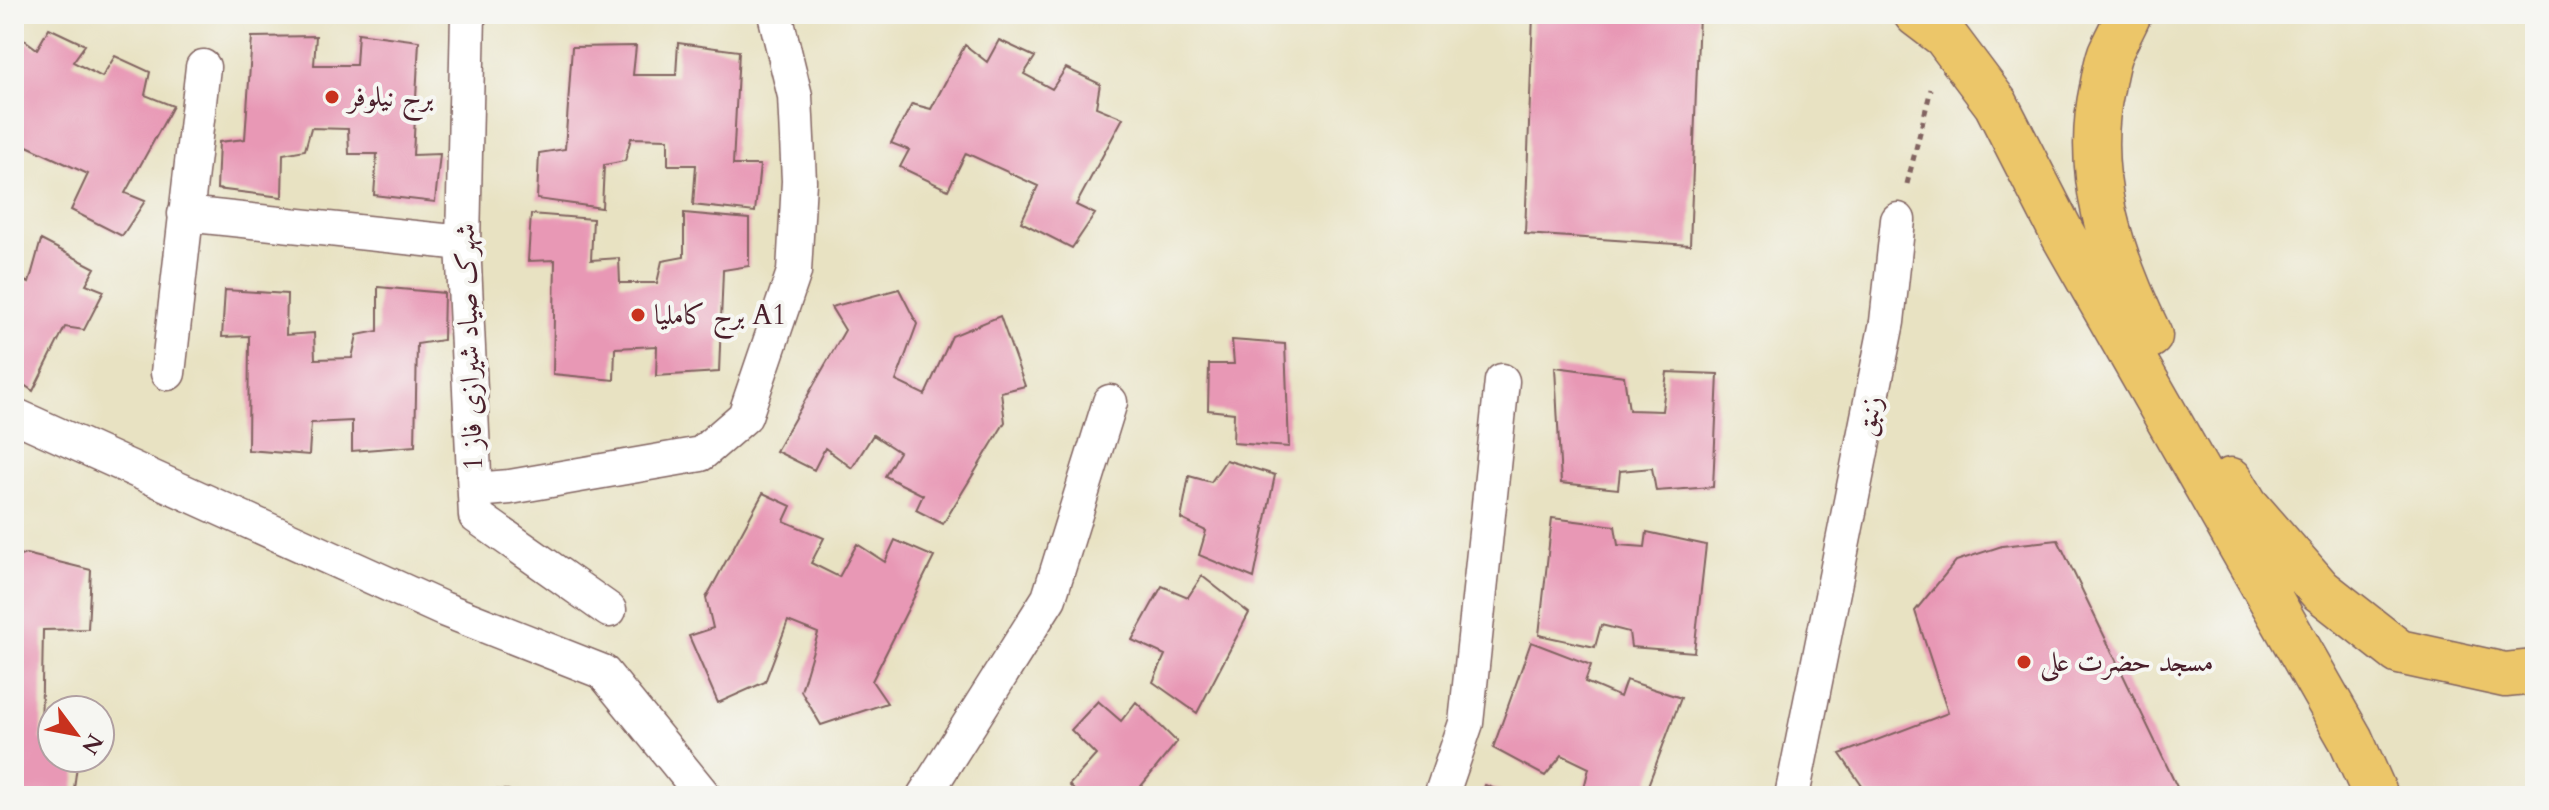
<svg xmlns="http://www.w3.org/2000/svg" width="2549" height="810" viewBox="0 0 2549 810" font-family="Cardo,Amiri,serif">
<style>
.building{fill:#e898b5}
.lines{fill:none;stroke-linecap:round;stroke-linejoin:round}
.street-casing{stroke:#816360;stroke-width:37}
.highway-casing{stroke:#816360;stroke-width:47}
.path{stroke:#816360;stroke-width:5;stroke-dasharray:6 6;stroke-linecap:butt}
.street{stroke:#fff;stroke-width:34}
.highway{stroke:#ecc669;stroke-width:44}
.poi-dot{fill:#c8321e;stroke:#f6f6f2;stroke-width:3}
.labels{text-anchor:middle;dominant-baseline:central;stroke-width:8;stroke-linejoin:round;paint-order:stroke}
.poi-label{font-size:28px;fill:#4a1f2b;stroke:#f6f6f2;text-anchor:start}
.street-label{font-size:28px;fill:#4a1f2b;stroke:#f6f6f2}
</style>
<rect width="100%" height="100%" fill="#f6f6f2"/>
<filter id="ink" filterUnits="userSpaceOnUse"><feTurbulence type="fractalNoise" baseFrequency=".0125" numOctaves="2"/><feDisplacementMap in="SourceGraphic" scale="16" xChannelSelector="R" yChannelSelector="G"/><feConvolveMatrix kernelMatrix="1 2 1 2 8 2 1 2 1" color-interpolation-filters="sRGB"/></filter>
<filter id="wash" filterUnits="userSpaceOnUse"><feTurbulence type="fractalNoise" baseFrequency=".006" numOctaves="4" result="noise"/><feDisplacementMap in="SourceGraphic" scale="32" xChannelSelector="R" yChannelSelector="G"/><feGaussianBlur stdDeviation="1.8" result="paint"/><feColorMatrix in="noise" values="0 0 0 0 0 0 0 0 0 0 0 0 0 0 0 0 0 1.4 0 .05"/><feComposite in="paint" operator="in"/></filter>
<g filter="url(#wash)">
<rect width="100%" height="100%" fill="#e8e2c2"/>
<g id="blocks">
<path class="building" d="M1533 14H1699L1690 245 1525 234Z
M49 28 85 45 73 62 102 77 115 56 150 72 145 95 173 106 125 193 145 201 122 236 71 210 88 174 14 140V35L15 33 37 49Z
M358 33 419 41 413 155 440 154 435 202 374 195 377 154H349L348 129 311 128 305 150 283 154 282 197 217 189 219 142 245 139 252 37 316 36 314 65H356Z
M999 40 1035 57 1024 74 1052 89 1066 68 1100 84 1096 107 1123 118 1076 205 1095 214 1072 248 1021 222 1038 186 966 153 948 190 900 167 909 150 891 143 912 104 931 109 965 45 987 62Z
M678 43 739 51 733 165H760L755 212 693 205 696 165H668V139L631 138 625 161 604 165 602 208 537 199 539 153 565 149 572 47 636 46 633 75H676Z
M684 213 749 219V266L723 270 719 372 656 376 657 346 615 348 614 380 553 374 555 260 528 261 531 214 593 219 591 260 619 258 620 283H657L662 261 684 257Z
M41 240 95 268 86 284 104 291 84 330 65 327 33 391 14 378V276L29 283Z
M378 287 444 293 443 340 417 344 415 446 352 451V421L311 423 309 455 248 450 249 336 222 337 225 290 287 294 286 335 314 333 315 359 352 358 357 335 378 331Z
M899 289 917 324 896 381 925 395 952 336 1000 316 1025 386 1001 392 1005 422 943 524 916 510 923 495 885 476 899 452 873 435 852 468 825 448 814 470 776 451 845 330 831 307Z
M1232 340 1285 344 1289 447 1233 443 1234 413 1208 410 1209 364H1234Z
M1555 367 1624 376 1629 410 1662 411 1667 372 1718 374 1713 487 1656 491 1652 468 1620 471 1618 489 1561 483Z
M1226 460 1275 475 1254 578 1199 555 1206 531 1181 519 1189 476 1211 482Z
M763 493 791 506 784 521 824 538 811 563 839 577 857 544 885 562 895 540 934 557 872 681 887 703 821 725 801 691 818 633 788 621 765 682 718 703 689 636 713 628 706 598Z
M1552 518 1615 526 1618 545 1645 547 1647 532 1706 545 1694 652 1631 647 1629 632 1601 625 1595 647 1539 635Z
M2058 540 2178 789 2161 796H1869L1840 754 1948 713 1915 611 1956 561 2002 546Z
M26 554 91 570 88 629 43 630 41 739 52 742V758H78L73 796H14V558Z
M1202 576 1249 613 1197 713 1153 682 1165 655 1132 640 1162 586 1188 597Z
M1531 642 1591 665 1585 682 1620 697 1626 680 1681 698 1644 796H1582L1589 768 1562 755 1545 776 1493 748Z
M1098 701 1121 721 1136 702 1177 742 1133 796H1080L1069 785 1096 755 1071 730Z
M1485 785 1513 796H1481Z
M436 789 508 790 521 796H435Z
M581 791 597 795V796H567Z"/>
</g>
</g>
<g filter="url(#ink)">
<use href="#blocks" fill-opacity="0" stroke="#816360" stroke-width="2"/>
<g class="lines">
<g class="street-casing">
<path id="street" d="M468 14 463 243 476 516 609 610
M185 214 463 243
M168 373 203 67
M14 415 443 609 603 672 704 796
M475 490 510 487 701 454 745 416 794 272 799 181 795 96 775 14
M924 796 1049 598 1110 402
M1441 796 1466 723 1502 381
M1792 796 1887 322 1898 220"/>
</g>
<g class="highway-casing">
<path id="highway" d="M1916 14 1945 36 1996 104 2063 235 2351 740 2376 796
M2129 14C2123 27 2116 40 2110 53 2106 64 2104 77 2102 88 2083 175 2112 258 2150 336
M2231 480 2246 505 2320 590 2399 652 2505 675 2535 672"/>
</g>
<path class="path" d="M1907 184 1931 89"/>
<use href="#street" class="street"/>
<use href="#highway" class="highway"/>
</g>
</g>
<g class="poi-dot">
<circle cx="332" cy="97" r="8"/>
<circle cx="638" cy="315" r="8"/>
<circle cx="2024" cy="662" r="8"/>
</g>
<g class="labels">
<g class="poi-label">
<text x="348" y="97">برج نیلوفر</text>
<text x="654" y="315">برج کاملیا A1</text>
<text x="2040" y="662">مسجد حضرت علی</text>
</g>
<g class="street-label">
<text transform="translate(469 347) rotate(-92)">شهرک صیاد شیرازی فاز 1</text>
<text transform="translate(1869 416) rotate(-79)">زنبق</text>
</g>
</g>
<rect width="2549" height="810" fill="none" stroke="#f6f6f2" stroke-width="48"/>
<g transform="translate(76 734) rotate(122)"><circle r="38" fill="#f6f6f2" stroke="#b1a0a2" stroke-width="2"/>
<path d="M0-6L14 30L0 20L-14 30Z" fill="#c8321e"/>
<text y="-12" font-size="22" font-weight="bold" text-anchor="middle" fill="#4a1f2b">N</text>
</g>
</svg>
